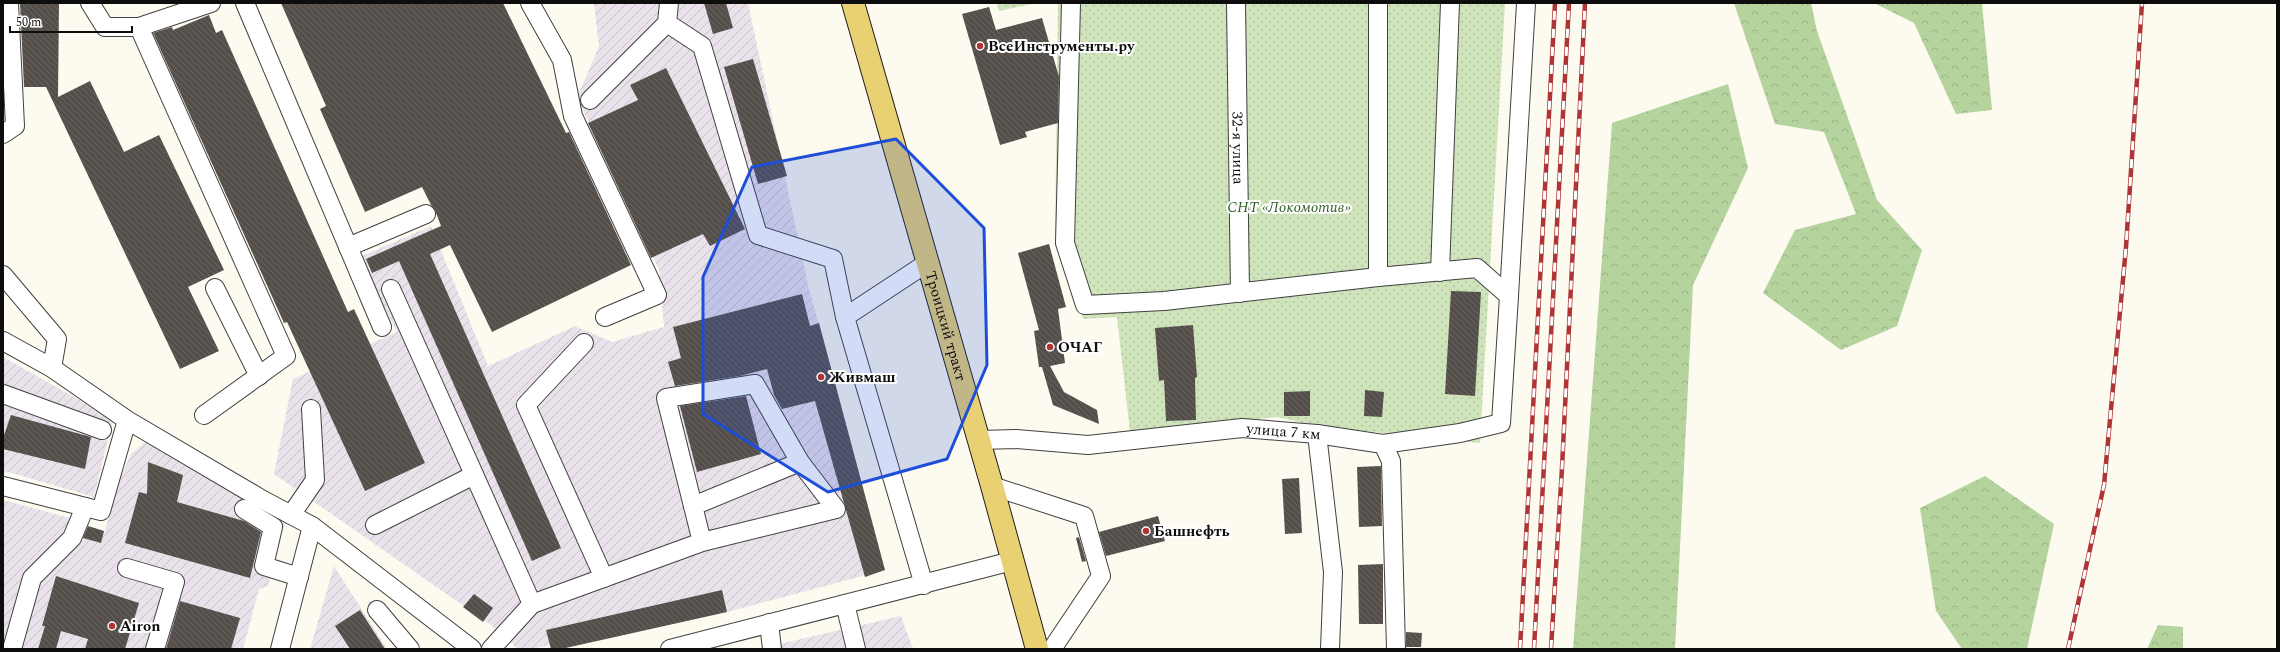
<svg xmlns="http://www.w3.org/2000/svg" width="2280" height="652" viewBox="0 0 2280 652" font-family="Spectral,serif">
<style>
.industrial{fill:url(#industrial-furrows)}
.forest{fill:url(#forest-crowns)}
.garden{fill:url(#garden-dots)}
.building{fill:url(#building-back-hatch)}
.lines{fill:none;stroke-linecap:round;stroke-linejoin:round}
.minor-casing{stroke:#404040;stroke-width:20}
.major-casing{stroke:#1e1e1e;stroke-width:24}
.minor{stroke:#fff;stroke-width:18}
.major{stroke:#e9d073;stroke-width:22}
.rail-casing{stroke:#ae3436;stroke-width:4.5}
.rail{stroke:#fff;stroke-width:3;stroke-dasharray:9;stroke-linecap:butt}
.marked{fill:#1d4ed8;fill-opacity:0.2;stroke:#1d4ed8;stroke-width:3;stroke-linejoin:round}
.poi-dot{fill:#ae3436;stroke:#fff;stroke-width:1.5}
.labels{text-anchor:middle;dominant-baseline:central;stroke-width:4;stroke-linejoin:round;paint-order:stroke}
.poi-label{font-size:15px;font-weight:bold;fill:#0d0d0d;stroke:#fff;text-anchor:start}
.street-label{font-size:15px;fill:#0d0d0d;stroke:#fff}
.park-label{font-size:15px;font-style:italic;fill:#2f5e25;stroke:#fff}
</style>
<defs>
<pattern id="industrial-furrows" width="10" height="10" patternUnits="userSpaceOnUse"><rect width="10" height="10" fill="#eae2eb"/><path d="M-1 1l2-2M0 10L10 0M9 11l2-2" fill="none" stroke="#c8c1c8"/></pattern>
<pattern id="forest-crowns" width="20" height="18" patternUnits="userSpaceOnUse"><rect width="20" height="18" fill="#b4d39d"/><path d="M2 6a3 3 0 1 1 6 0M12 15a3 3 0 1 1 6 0" fill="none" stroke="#9ab486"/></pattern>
<pattern id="garden-dots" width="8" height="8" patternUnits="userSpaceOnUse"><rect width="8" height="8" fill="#d0e4bc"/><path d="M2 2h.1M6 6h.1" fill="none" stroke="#b1c2a0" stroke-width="1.8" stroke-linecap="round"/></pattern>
<pattern id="building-back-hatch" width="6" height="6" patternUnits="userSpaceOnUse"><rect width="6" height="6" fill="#554f4b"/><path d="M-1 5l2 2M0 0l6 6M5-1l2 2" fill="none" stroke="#686460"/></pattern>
</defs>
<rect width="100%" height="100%" fill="#fdfbef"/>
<path class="industrial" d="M748 3 808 285 885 570 727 612 561 649H551L549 645 532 649H518L491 625 274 474 293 379 397 332 360 257 431 226 488 366 575 326 612 342 664 327 659 270 577 97 599 47 594 4Z
M3 357 113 419 94 497 8 472 3 473Z
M148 440 285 523 268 586 259 589 243 649H3V500L70 518 84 525 104 531V534L121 476 131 454Z
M334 566 387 649H310Z
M901 616 913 649H767L779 644Z"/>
<path class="forest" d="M1734 3H1811L1817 31 1877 200 1922 250 1897 326 1841 350 1763 293 1795 230 1856 214 1824 132 1775 124Z
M1874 3H1982L1992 110 1956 114 1914 23Z
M1728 84 1748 168 1693 285 1675 649H1573L1612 123Z
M1985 476 2054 524 2027 649H1962L1936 611 1920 508Z
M2158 625 2183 627V649H2147Z"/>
<path class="garden" d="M997 3H1036L999 11Z
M1058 3H1505L1480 443 1316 426 1277 417 1130 432 1117 317 1083 319 1055 237Z"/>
<path class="building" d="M20 3H59L58 97 90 81 124 152 159 135 224 270 188 287 219 351 180 369 46 87H24Z
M281 3H503L566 133 569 132 631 265 492 332 450 245 430 254 561 548 532 561 399 261 372 273 366 259 441 226 435 210 431 205 422 187 365 212 320 109 326 106Z
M704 3H726L733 28 713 34Z
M989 7 996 30 1042 18 1059 77 1058 123 1025 132 1027 137 1000 145 962 14Z
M209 15 216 33 222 30 348 312 354 309 425 463 365 491 287 322 284 323 153 33 172 27 173 30Z
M753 59 787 176 758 184 724 67Z
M666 68 745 229 710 246 703 234 651 258 588 123 638 100 630 85Z
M1049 244 1066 307 1058 309 1065 363 1050 366 1064 392 1097 410 1099 424 1053 405 1042 367H1039L1034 331 1039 330 1018 253Z
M1451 291 1481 292 1475 396 1445 394Z
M802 294 810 326 819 323 885 570 865 577 815 401 782 409 774 395 767 369 740 376 675 386 668 362 681 358 673 327Z
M1193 325 1197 377 1195 378 1196 420 1166 421 1164 380 1159 381 1155 328Z
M1365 390 1384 392 1382 417 1364 416Z
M1310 391V416H1284V392Z
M746 396 761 454 697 472 680 406Z
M11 415 91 437 85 469 3 449V438Z
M148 462 183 475 177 502 244 521 261 532 250 578 125 543 139 492 147 494Z
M1381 466 1382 526 1359 527 1357 467Z
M1299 478 1302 533 1285 534 1282 479Z
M1158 516 1165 541 1106 556 1099 532Z
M88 526 104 531 101 543 83 538Z
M1079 537 1086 561 1082 562 1076 538Z
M1383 564V624H1359L1358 565Z
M56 576 139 603 125 649H85L88 639 61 631 56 649H38L45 626H42Z
M722 590 727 612 561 649H551L546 630Z
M474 594 493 608 483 622 463 607Z
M180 601 240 618 231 649H166Z
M360 610 385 649H350L335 626Z
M1406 632 1422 633 1421 647H1406Z"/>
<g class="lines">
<g class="minor-casing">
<g id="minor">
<path d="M90 3 105 27H139L211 3"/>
<path d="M245 3 382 327"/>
<path d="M530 3 562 60 573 116 657 295 605 317"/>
<path d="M1071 3 1065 243 1085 305 1164 301 1378 277 1477 268 1509 296 1501 423 1460 433 1383 444"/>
<path id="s1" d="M1236 3 1240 293"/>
<path d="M667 23 702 46 758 235 833 259 845 317"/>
<path d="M139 27 286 356 204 415"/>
<path d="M590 100 667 23 669 3"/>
<path d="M3 134 15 126 9 3"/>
<path d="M348 247 426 214"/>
<path d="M1440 272 1450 3"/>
<path d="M3 275 57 339 52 368"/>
<path d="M1378 277V3"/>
<path d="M215 288 259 376"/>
<path d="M391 289 532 604"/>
<path d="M1509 296 1526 3"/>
<path d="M3 341 52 368 127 420 263 500 312 526 472 649"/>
<path d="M584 343 526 405 604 578"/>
<path d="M3 394 102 430"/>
<path d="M1317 434 1333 572 1330 649"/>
<path id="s2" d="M979 440 1016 439 1088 445 1242 428 1317 434 1383 444 1391 461 1396 649"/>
<path d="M3 486 101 511 127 420"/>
<path d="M992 486 1084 516 1101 576 1052 649"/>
<path d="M693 506 800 462"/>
<path d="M244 509 273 527 264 566 299 577"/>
<path d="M291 515 315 480 311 409"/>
<path d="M375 525 474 475"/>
<path d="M127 568 175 582 155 649"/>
<path d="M924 585 845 317 927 263"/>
<path d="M845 604 856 649"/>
<path d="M377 610 410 649"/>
<path d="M769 623 772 649"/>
<path d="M12 649 32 578 72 538 85 507"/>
<path d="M280 649 312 526"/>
<path d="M491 649 532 604 702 542 666 398 755 384 800 462 836 509 702 542"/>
<path d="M670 649 1012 561"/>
</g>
</g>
<g class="major-casing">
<g id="major">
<path id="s3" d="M853 3 992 486 1037 649"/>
</g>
</g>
<use href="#minor" class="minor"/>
<use href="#major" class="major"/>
<g class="rail-casing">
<path id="rail" d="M1520 649 1555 3
M1534 649 1569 3
M1551 649 1562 468 1585 3
M2068 649 2104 485 2126 247 2142 3"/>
</g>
<use href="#rail" class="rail"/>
</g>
<path class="marked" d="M896 139 984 228 987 365 947 459 828 492 703 414V277L752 167Z"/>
<g class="poi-dot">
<circle cx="980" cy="46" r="4"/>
<circle cx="1050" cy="347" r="4"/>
<circle cx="821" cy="377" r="4"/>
<circle cx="1146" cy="531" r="4"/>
<circle cx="112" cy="626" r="4"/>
</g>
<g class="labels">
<g class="poi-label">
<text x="988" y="46">ВсеИнструменты.ру</text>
<text x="1058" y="347">ОЧАГ</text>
<text x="829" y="377">Живмаш</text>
<text x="1154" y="531">Башнефть</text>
<text x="120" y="626">Airon</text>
</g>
<g class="street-label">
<text stroke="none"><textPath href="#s1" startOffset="145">32-я улица</textPath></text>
<text stroke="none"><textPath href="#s3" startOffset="336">Троицкий тракт</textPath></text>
<text stroke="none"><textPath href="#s2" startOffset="306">улица 7 км</textPath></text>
</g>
<g class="park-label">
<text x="1289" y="207">СНТ «Локомотив»</text>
</g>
</g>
<rect width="2280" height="652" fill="none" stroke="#0d0d0d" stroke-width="8"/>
<path d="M10 26v6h122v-6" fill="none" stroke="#0d0d0d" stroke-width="2"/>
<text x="16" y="26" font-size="12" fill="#0d0d0d" stroke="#ffffff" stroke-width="3" paint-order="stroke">50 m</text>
</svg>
